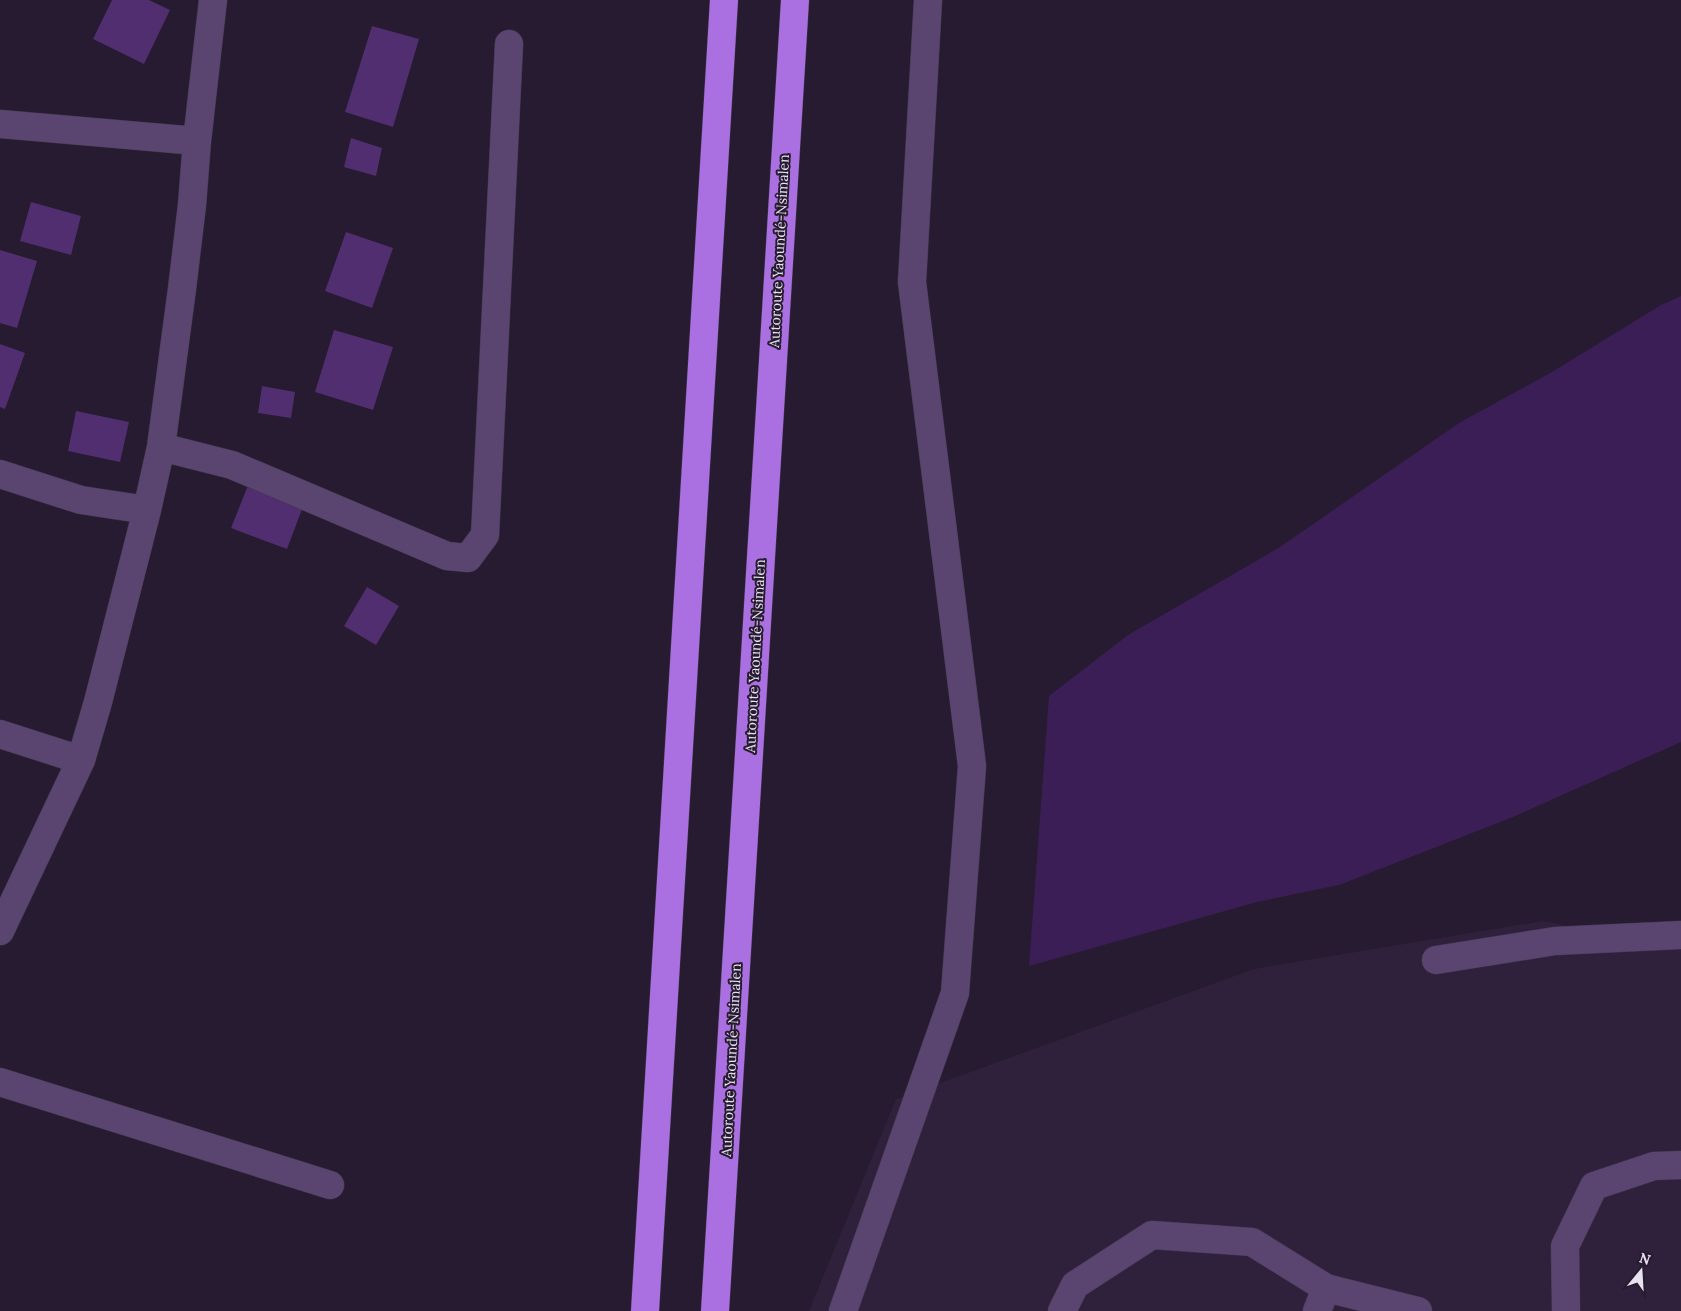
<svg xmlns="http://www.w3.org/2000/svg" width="1681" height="1311" viewBox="0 0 1681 1311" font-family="Lora,serif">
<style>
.built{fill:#2f213c}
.green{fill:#3c1e56}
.building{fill:#512e6f}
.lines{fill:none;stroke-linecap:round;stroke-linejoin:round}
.minor-casing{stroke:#41374b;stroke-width:29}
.highway-casing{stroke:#41374b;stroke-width:29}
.minor{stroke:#5a4470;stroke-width:28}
.highway{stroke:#aa6fe0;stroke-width:28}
.labels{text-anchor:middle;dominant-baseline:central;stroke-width:4;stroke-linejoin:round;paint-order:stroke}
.street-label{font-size:14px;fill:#e8e2f0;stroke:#261b30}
</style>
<rect width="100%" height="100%" fill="#261b30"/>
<path class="built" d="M1543 921 1681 950V1311H809L896 1099 1254 969Z"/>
<path class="green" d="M1681 296V742L1513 817 1339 885 1257 902 1029 966 1049 696 1128 635 1280 547 1459 423 1552 372 1661 305Z"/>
<path class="building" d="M112 0H149L170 10 144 64 93 39Z
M372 26 419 39 393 127 345 112Z
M351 138 382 148 376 176 344 167Z
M31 202 81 216 71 255 20 241Z
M346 232 393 248 372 308 325 291Z
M0 250 37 261 17 328 0 323Z
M334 330 393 347 373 410 315 392Z
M0 344 25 353 5 409 0 407Z
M262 386 295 392 291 418 258 413Z
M76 411 129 422 120 462 68 451Z
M249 483 304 504 287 549 231 528Z
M367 587 399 606 376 645 344 626Z"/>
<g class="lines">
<g class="minor-casing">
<path id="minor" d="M0 124 197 141
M161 447 232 465 447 556 468 558 485 535 509 44
M0 474 81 500 147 510
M0 734 81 760
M0 931 81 760 98 702 147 510 161 447 182 289 192 205 197 141 213 0
M1436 960 1555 941 1681 935
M0 1082 330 1185
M843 1311 955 993 972 766 912 282 928 0
M1062 1311 1075 1285 1152 1235 1252 1242 1326 1288 1418 1311
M1317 1311 1326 1288
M1566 1311 1565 1246 1594 1186 1654 1166 1681 1165"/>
</g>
<g class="highway-casing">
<path id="highway" d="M645 1311 724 0
M715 1311 795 0"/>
</g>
<use href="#minor" class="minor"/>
<use href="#highway" class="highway"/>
</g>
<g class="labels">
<g class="street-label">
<text transform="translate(779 251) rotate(-87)">Autoroute Yaoundé-Nsimalen</text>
<text transform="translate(755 656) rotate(-87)">Autoroute Yaoundé-Nsimalen</text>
<text transform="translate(731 1060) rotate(-87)">Autoroute Yaoundé-Nsimalen</text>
</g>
</g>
<g transform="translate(1641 1271) rotate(18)" stroke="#261b30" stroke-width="4" paint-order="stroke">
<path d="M0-4L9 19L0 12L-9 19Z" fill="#e8e2f0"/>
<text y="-8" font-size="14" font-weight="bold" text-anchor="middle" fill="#e8e2f0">N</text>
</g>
</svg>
